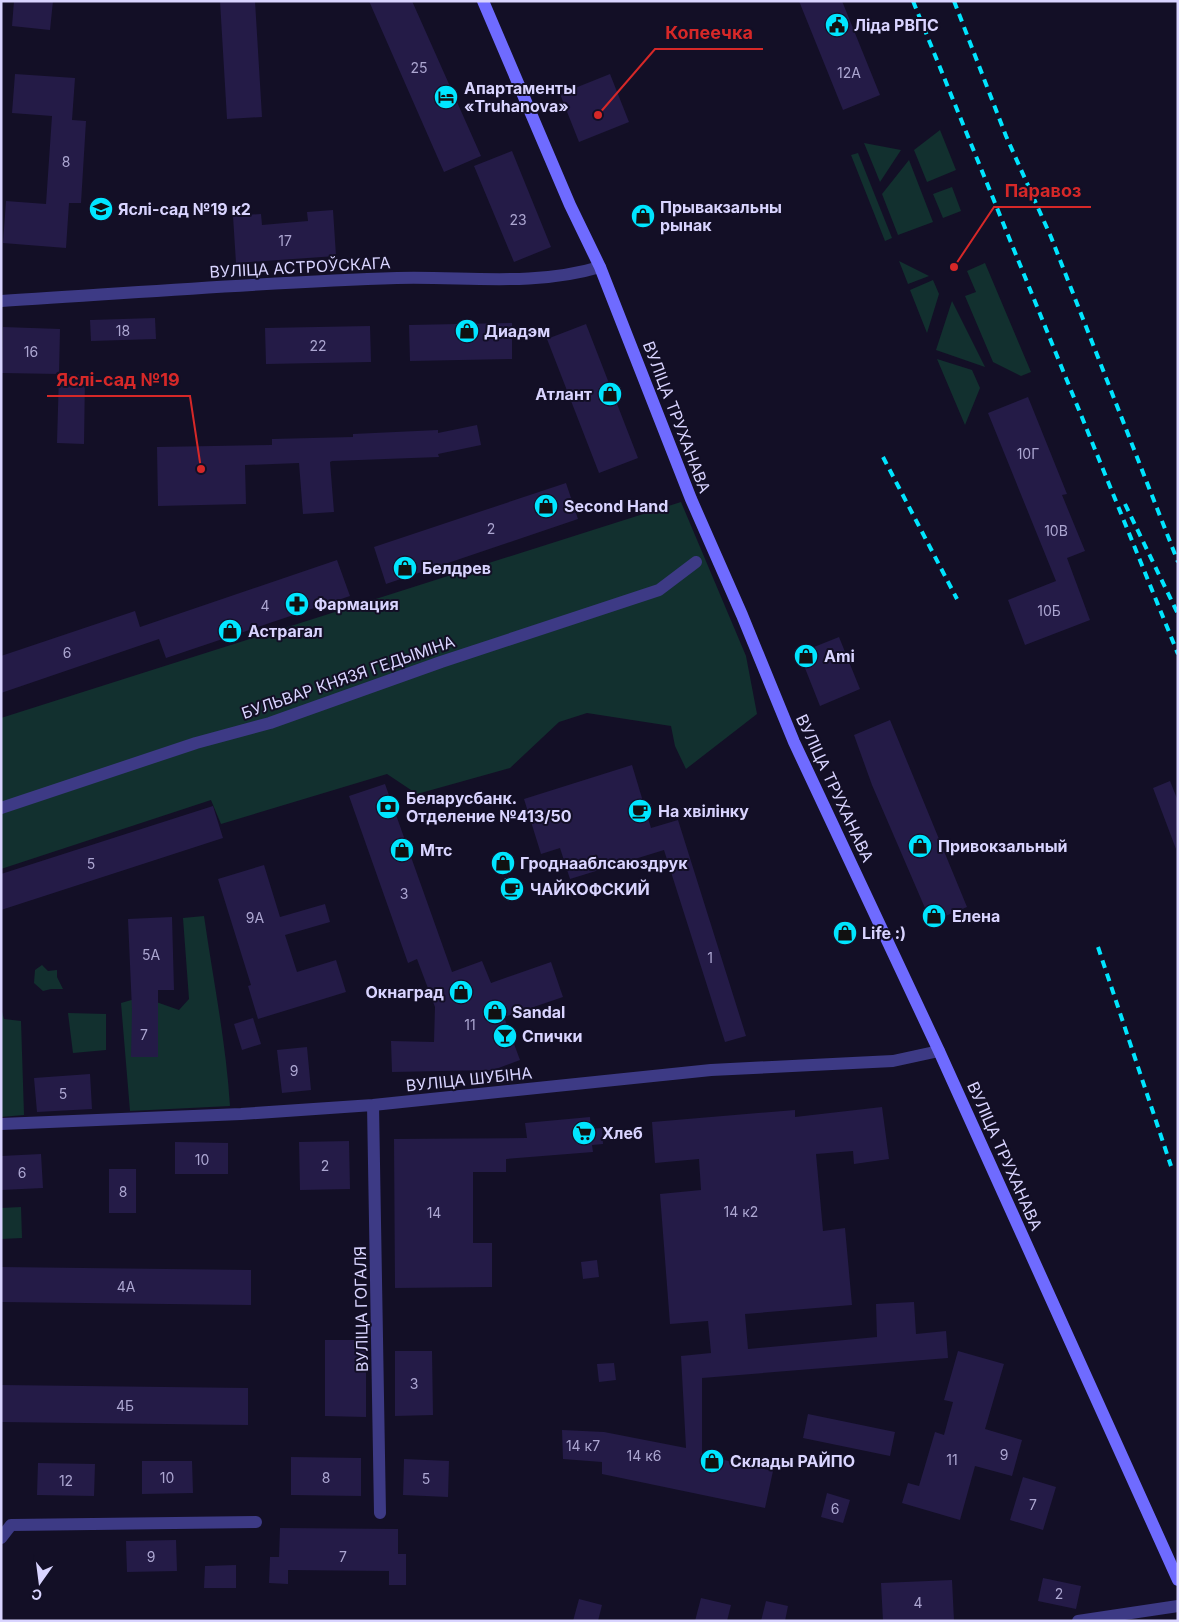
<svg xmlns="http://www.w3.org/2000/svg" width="1179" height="1622" viewBox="0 0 1179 1622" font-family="Inter,sans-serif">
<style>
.green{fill:#12302f}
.building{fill:#241b47}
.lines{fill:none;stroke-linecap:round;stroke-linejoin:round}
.pedestrian{stroke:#3d3a85;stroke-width:12}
.minor{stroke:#3d3a85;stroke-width:12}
.tertiary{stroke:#3d3a85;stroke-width:12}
.secondary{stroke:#6f6bff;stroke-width:12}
.rail{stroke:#00e5ff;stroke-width:4;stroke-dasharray:8 6;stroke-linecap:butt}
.labels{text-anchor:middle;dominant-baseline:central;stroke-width:4;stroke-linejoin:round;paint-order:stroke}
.number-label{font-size:14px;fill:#aca6d1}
.poi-label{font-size:16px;font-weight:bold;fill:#d9d4ff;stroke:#130f26;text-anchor:start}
.street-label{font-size:16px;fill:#d9d4ff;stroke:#130f26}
.leader{fill:none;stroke:#d62828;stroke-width:2}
.callout-dot{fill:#d62828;stroke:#130f26;stroke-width:2}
.callout-label{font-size:18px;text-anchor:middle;font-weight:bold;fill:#d62828;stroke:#130f26;stroke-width:4;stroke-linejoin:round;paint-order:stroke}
</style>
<rect width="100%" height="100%" fill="#130f26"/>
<path class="green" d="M940 130 956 170 927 182 914 150Z
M864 143 901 150 880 182Z
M858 153 892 238 885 241 851 155Z
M909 160 933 222 898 235 882 194Z
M952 187 961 211 943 218 933 194Z
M899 261 929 276 908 284Z
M985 263 1031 372 1021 376 993 362 965 296 976 292 967 271Z
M933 280 939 294 927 333 910 290Z
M952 301 985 367 936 350Z
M937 359 972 370 980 388 965 425Z
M681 502 746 656 757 714 686 769 675 746 671 726 587 713 559 722 510 768 417 794 387 774 221 824 211 800 1 869V718Z
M204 916C213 979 226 1042 230 1106L130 1111 121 1003 142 997 179 1010 189 999 183 918Z
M42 965 48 971 57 970V977L63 989H51L43 991 34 983 35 970Z
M1 1008 4 1019 21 1021 24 1115 1 1117Z
M68 1013 106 1014V1050L73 1053Z
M21 1207 22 1238 1 1239V1208Z"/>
<path class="building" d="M14 1H53L50 30 12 26Z
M220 1H255L262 117 227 119Z
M369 1H412L481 156 444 172Z
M799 1H842L880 95 843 110Z
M15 74 75 78 72 120 86 121 81 203H69L66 248 3 243 6 201 46 204 52 116 12 113Z
M610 74 629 122 579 142 560 94Z
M512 151 551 247 514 262 474 166Z
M333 210 336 256 236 263 233 216 261 214 262 225 308 221 307 212Z
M155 318 156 339 91 341 90 320Z
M512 323V359L410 361 409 325Z
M586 324 638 458 599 473 547 339Z
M370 326 371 362 266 364 265 328Z
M3 327 60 329 59 374 2 373Z
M59 374 85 375 84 444 57 443Z
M1028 397 1067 494 1062 495 1085 551 1067 558 1090 620 1025 645 1008 600 1056 581 988 413Z
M477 425 481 445 438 454 439 457 332 461 330 462 334 512 303 514 299 463 245 465 246 504 158 506 157 447 272 445V439L353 437V434L438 430V433Z
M566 483 578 519 386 584 374 547Z
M337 560 350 596 166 658 159 639 1 693V656L135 611 140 627Z
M839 637 860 689 820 706 799 653Z
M890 720 967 907 931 922 872 785 854 735Z
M632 765 651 828 678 820 746 1036 725 1042 664 850 570 879 560 848 541 854 524 799Z
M1170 781 1178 801 1176 849 1153 788Z
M385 784 452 972 482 961 491 983 551 962 563 997 504 1017 520 1060 493 1070 392 1072 391 1041 434 1042 435 1007 417 959 408 963 349 796Z
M213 806 223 838 1 910V874Z
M264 865 280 917 325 904 330 922 285 935 297 972 336 960 346 992 258 1019 248 986 251 985 218 879Z
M172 917 174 990H158V1057H131L132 1010 128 919Z
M253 1018 261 1044 242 1050 234 1024Z
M307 1047 311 1090 282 1093 277 1050Z
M90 1074 92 1109 37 1112 34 1078Z
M882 1107 889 1159 854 1164 853 1151 816 1154 823 1231 845 1228 852 1305 745 1314 748 1349 877 1337 876 1304 914 1302 916 1334 946 1331 948 1358 702 1378V1455L773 1471 765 1508 602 1474V1462L563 1459 562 1430 604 1432 686 1448 681 1356 711 1353 708 1321 670 1324 660 1194 701 1190 699 1159 655 1163 652 1122 795 1110V1117Z
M590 1117 591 1129 602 1128 603 1144 592 1145 593 1152 506 1159V1172H473V1243H492V1287L395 1288 394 1139 527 1138 525 1123Z
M349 1141 350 1189 300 1190 299 1142Z
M175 1142 228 1143V1174H175Z
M41 1154 43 1188 1 1190V1156Z
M109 1169H136V1213H109Z
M597 1260 599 1277 583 1279 581 1262Z
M1 1267 251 1270V1305L1 1302Z
M325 1340H366V1417L325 1416Z
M395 1351H432L433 1415 395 1416Z
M958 1351 1004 1364 985 1429 1022 1440 1012 1476 975 1466 960 1520 902 1503 908 1483 919 1486 935 1432 944 1435 953 1402 944 1400Z
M614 1363 616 1380 599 1382 597 1364Z
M1 1385 248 1388V1425L1 1422Z
M808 1414 895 1432 890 1456 803 1438Z
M291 1457 361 1458V1496L291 1495Z
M404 1459 449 1461 448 1497 403 1495Z
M142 1461H192L193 1493 142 1494Z
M38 1463 95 1464 94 1496 37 1495Z
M1023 1477 1056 1487 1043 1530 1010 1520Z
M827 1493 850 1500 843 1523 821 1517Z
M280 1528 398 1529V1554H406V1585H389V1571L288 1570V1584L269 1583 270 1557H279Z
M176 1540 177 1571 127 1572 126 1541Z
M236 1565V1588H204L205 1566Z
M1043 1578 1081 1586 1076 1609 1038 1601Z
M952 1580 954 1621H883L881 1583Z
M701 1598 731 1605 727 1621H695Z
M579 1599 602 1605 598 1621H573Z
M766 1601 788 1606 785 1621H761Z"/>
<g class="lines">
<path class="pedestrian" d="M1 808 196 743 270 723 441 662 659 590 696 562"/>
<path class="minor" d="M373 1105 380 1513
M1 1124 241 1114 373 1105 711 1070 893 1061 939 1051
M1 1538 11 1525 256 1522
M1078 1621 1178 1606"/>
<path class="tertiary" d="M1 301C133 293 265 282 397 278 465 276 533 287 600 267"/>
<path class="secondary" d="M483 1 570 205 600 267 691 499 742 615 794 742 939 1051 1178 1580"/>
<path class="rail" d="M913 1 1178 654
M954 1 1006 136 1051 237 1178 562
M883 457 957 599
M1125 504 1178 614
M1098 947 1171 1166"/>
</g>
<defs>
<g id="civic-disc" transform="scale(1.25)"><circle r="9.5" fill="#00e5ff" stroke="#130f26"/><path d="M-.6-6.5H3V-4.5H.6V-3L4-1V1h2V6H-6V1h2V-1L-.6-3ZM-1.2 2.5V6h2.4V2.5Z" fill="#111"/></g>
<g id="hotel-disc" transform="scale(1.25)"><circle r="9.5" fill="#00e5ff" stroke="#130f26"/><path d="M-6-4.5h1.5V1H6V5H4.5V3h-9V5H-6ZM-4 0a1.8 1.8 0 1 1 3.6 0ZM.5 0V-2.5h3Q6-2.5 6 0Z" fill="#111"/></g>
<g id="school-disc" transform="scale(1.25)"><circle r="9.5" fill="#00e5ff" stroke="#130f26"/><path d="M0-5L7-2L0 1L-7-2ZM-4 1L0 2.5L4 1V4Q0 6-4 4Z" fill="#111"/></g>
<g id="shop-disc" transform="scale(1.25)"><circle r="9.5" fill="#00e5ff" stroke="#130f26"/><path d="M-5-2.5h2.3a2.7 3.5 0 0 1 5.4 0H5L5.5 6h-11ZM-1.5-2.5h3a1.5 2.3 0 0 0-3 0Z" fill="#111"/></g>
<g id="pharmacy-disc" transform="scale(1.25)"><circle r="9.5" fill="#00e5ff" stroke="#130f26"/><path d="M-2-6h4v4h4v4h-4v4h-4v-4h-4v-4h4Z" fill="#111"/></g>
<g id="bank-disc" transform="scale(1.25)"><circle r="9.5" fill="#00e5ff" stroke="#130f26"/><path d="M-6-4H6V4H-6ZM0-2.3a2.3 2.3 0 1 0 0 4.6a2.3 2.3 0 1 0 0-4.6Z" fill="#111"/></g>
<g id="cafe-disc" transform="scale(1.25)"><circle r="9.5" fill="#00e5ff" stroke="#130f26"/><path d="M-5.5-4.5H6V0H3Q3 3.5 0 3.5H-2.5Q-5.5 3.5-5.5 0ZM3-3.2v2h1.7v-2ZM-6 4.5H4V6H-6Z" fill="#111"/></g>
<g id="bar-disc" transform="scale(1.25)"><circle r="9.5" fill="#00e5ff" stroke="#130f26"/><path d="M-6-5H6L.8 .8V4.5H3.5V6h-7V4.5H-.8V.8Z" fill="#111"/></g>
<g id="supermarket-disc" transform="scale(1.25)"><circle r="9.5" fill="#00e5ff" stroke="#130f26"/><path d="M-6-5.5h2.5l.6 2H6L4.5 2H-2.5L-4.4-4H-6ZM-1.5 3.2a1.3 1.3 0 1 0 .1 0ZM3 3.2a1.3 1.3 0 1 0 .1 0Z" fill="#111"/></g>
</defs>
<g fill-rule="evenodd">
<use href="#civic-disc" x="837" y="25"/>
<use href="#hotel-disc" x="446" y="97"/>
<use href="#school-disc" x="101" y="209"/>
<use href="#shop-disc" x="643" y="216"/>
<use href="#shop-disc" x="467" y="331"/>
<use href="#shop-disc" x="610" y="394"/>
<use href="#shop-disc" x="546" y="506"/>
<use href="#shop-disc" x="405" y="568"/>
<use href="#pharmacy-disc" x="297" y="604"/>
<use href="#shop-disc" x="230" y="631"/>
<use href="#shop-disc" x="806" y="656"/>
<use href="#bank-disc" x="388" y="807"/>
<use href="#cafe-disc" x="640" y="811"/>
<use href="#shop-disc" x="920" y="846"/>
<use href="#shop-disc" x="402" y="850"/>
<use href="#shop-disc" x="503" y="863"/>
<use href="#cafe-disc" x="512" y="889"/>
<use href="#shop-disc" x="934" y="916"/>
<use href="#shop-disc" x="845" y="933"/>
<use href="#shop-disc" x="461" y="992"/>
<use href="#shop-disc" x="495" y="1012"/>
<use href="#bar-disc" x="505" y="1036"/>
<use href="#supermarket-disc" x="584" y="1133"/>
<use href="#shop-disc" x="712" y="1461"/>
</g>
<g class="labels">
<g class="number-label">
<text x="419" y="67">25</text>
<text x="849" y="72">12А</text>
<text x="66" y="161">8</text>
<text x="518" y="219">23</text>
<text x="285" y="240">17</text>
<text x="123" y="330">18</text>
<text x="318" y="345">22</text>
<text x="31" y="351">16</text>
<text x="1028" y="453">10Г</text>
<text x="491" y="528">2</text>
<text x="1056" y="530">10В</text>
<text x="265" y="605">4</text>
<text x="1049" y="610">10Б</text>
<text x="67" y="652">6</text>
<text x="91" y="863">5</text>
<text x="404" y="893">3</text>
<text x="255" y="917">9А</text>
<text x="151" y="954">5А</text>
<text x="710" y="957">1</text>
<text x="470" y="1024">11</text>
<text x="144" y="1034">7</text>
<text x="294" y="1070">9</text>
<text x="63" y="1093">5</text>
<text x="202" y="1159">10</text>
<text x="325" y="1165">2</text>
<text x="22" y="1172">6</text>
<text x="123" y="1191">8</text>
<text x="741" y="1211">14 к2</text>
<text x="434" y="1212">14</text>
<text x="126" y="1286">4А</text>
<text x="414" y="1383">3</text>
<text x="125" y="1405">4Б</text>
<text x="583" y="1445">14 к7</text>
<text x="1004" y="1454">9</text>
<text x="644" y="1455">14 к6</text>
<text x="952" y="1459">11</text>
<text x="167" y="1477">10</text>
<text x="326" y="1477">8</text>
<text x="426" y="1478">5</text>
<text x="66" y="1480">12</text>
<text x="1033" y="1504">7</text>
<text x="835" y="1508">6</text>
<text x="151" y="1556">9</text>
<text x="343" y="1556">7</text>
<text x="1059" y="1593">2</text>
<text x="918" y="1602">4</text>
</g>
<g class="poi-label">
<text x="854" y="25">Ліда РВПС</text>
<text x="464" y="88">Апартаменты<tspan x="464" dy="18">«Truhanova»</tspan></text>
<text x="660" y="207">Прывакзальны<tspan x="660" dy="18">рынак</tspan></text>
<text x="118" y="209">Яслі-сад №19 к2</text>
<text x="484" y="331">Диадэм</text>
<text x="592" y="394" text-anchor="end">Атлант</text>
<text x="564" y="506">Second Hand</text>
<text x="422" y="568">Белдрев</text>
<text x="314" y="604">Фармация</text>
<text x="248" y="631">Астрагал</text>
<text x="824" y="656">Ami</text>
<text x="406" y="798">Беларусбанк.<tspan x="406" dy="18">Отделение №413/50</tspan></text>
<text x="658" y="811">На хвілінку</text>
<text x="938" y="846">Привокзальный</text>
<text x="420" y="850">Мтс</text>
<text x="520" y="863">Гроднааблсаюздрук</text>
<text x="530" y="889">ЧАЙКОФСКИЙ</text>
<text x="952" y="916">Елена</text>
<text x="862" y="933">Life :)</text>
<text x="444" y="992" text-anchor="end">Окнаград</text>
<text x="512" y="1012">Sandal</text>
<text x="522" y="1036">Спички</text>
<text x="602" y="1133">Хлеб</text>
<text x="730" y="1461">Склады РАЙПО</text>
</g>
<g class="street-label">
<text transform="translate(300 267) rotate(-3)">ВУЛІЦА АСТРОЎСКАГА</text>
<text transform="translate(677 417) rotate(69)">ВУЛІЦА ТРУХАНАВА</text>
<text transform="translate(348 677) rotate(-19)">БУЛЬВАР КНЯЗЯ ГЕДЫМІНА</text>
<text transform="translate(835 788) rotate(65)">ВУЛІЦА ТРУХАНАВА</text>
<text transform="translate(469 1079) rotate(-6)">ВУЛІЦА ШУБІНА</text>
<text transform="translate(1005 1156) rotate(66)">ВУЛІЦА ТРУХАНАВА</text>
<text transform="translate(361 1309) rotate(-91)">ВУЛІЦА ГОГАЛЯ</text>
</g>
</g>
<path class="leader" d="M598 115L655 49H763M954 267L994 207H1091M201 469L190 396H47"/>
<g class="callout-dot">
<circle cx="598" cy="115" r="5"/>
<circle cx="954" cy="267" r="5"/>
<circle cx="201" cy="469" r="5"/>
</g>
<g class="callout-label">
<text x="709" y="39">Копеечка</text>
<text x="1043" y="197">Паравоз</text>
<text x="118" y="386">Яслі-сад №19</text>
</g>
<rect width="1179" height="1622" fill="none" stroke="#d9d4ff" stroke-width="5"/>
<g transform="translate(40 1582) rotate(194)" stroke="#130f26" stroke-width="4" paint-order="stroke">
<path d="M0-4L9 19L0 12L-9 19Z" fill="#d9d4ff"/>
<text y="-8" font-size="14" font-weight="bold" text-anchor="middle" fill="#d9d4ff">С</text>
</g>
</svg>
